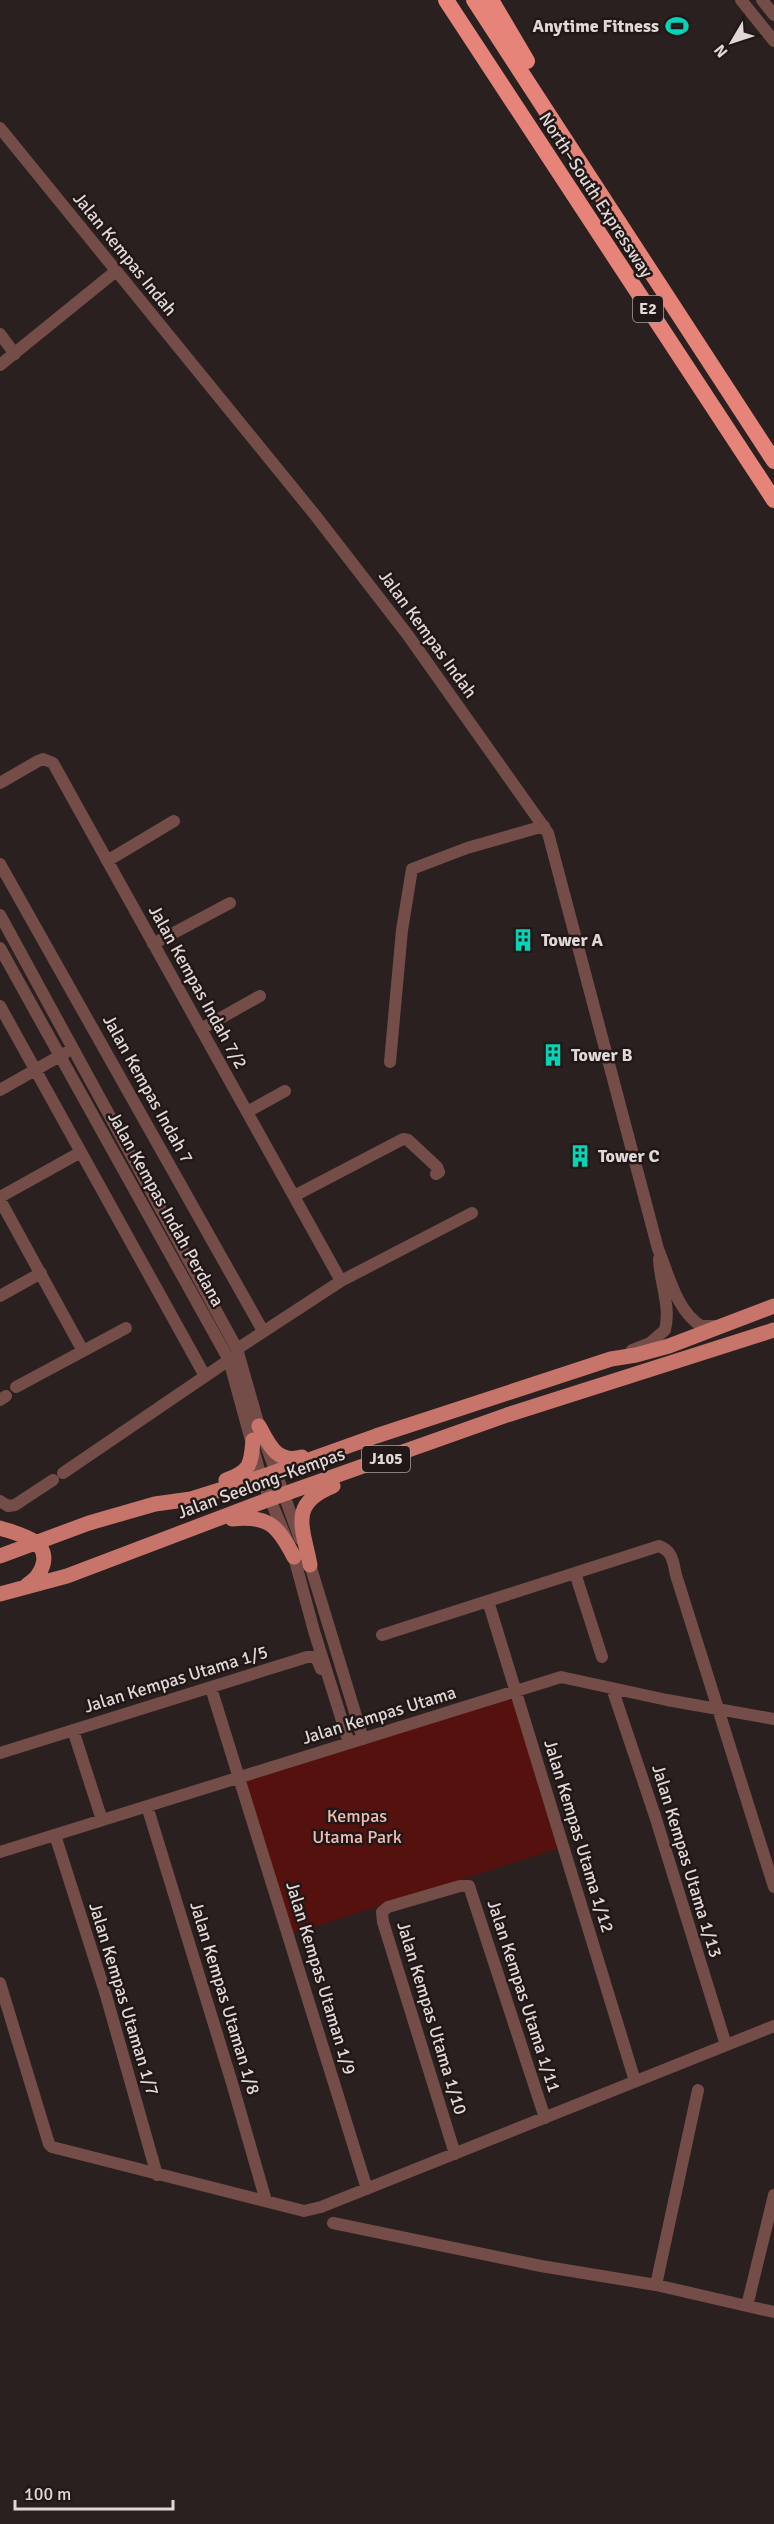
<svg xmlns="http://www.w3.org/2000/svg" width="774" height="2524" viewBox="0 0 774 2524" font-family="Signika,sans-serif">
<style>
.green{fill:#55110e}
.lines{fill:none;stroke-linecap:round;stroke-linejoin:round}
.minor{stroke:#754d48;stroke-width:12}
.major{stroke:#c7756b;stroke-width:15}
.highway{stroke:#e78479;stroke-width:16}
.labels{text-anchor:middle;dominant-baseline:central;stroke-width:5;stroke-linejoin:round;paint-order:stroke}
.shield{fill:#211716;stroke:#a69e9d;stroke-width:1.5}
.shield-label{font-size:16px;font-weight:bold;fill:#dfd8d7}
.poi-label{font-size:18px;font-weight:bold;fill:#dfd8d7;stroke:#211716;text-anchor:start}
.street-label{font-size:18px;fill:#dfd8d7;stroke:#211716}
.park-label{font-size:18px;fill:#f0bcb4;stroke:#211716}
</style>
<rect width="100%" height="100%" fill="#2a201f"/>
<path class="green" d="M516 1691 563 1847 289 1935 239 1777Z"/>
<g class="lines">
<path class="minor" d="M741 0 774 41
M762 0 774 15
M0 128 315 515 407 634 548 833 658 1249C669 1275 676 1310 701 1326H717
M0 334 15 354
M0 365 116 271
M0 783 38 761 43 759 53 763 341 1281
M107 861 174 821
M0 864 263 1331
M0 915 237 1349 259 1426 300 1539
M153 944 230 903
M0 948 229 1360 261 1477 294 1557 314 1631 349 1743
M0 1006 205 1376
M201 1029 260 996
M390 1062 402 930 412 869 467 848 544 826
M0 1090 65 1053
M247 1112 285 1091
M294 1196 403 1139 408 1140 437 1167 439 1172 436 1174
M0 1197 81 1152
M0 1200 83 1351
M0 1296 41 1273
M237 1349 341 1281 472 1213
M632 1350 650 1343 665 1330C671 1306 660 1284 659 1259
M16 1387 126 1328
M0 1400 6 1396
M63 1473 229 1360
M0 1501 8 1506 15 1505 53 1480
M308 1558 363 1739
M575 1573 602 1657
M488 1601 635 2081
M382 1635 659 1546C673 1551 673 1562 676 1575L774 1887
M211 1688 367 2189
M612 1688 655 1816 726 2045
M73 1730 102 1820
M0 1753 307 1657H316L321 1669
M147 1806 232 2083 266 2201
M55 1835 105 1992 157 2175
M0 1852 561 1677 667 1700 774 1719
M0 1983 49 2144 52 2147 304 2211 321 2207 774 2026
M455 2154 383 1922 382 1912 388 1907 460 1886H469L545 2118
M333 2223 541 2266 656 2285 747 2306 774 2195
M656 2285 698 2090
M747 2306 774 2312"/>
<path class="major" d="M259 1426C269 1445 277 1464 302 1457
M226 1480C251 1471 251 1464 253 1440
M232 1519C269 1515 278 1526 294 1557
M0 1528C12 1532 25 1535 35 1542 52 1554 42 1576 27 1585
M0 1556 89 1523 155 1504 191 1499 261 1477 376 1436 611 1359 636 1355 669 1346 774 1306
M310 1565C303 1527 288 1504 333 1486
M0 1594 67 1576 270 1499 507 1415 774 1330"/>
<path class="highway" d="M446 0 774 500
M474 0 774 461
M491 0 527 61"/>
</g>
<defs>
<g id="stadium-bare" transform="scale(1.8)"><path d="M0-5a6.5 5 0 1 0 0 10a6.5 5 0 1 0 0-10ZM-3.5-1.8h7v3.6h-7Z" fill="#04d5b6" stroke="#211716" stroke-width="2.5" paint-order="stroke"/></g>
<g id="building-bare" transform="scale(1.8)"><path d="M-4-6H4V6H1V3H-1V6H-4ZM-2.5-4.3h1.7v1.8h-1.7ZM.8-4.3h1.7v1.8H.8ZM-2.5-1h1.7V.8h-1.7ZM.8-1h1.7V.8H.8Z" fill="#04d5b6" stroke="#211716" stroke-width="2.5" paint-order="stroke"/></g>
</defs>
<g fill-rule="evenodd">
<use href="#stadium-bare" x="677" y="26"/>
<use href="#building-bare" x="523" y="940"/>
<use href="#building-bare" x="553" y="1055"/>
<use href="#building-bare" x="580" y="1156"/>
</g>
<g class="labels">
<g class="shield">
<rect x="633" y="296" width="30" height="26" rx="4.5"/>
<rect x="362" y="1446" width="48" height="26" rx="4.5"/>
</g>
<g class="shield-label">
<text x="648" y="309">E2</text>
<text x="386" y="1459">J105</text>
</g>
<g class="poi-label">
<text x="659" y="26" text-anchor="end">Anytime Fitness</text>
<text x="541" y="940">Tower A</text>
<text x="571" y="1055">Tower B</text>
<text x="598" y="1156">Tower C</text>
</g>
<g class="street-label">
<text transform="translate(596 195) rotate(57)">North–South Expressway</text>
<text transform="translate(125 254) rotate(51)">Jalan Kempas Indah</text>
<text transform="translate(428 634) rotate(54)">Jalan Kempas Indah</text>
<text transform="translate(198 987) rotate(61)">Jalan Kempas Indah 7/2</text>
<text transform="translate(148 1089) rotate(61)">Jalan Kempas Indah 7</text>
<text transform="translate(166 1209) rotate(61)">Jalan Kempas Indah Perdana</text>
<text transform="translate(261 1483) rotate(-20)">Jalan Seelong–Kempas</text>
<text transform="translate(176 1679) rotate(-17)">Jalan Kempas Utama 1/5</text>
<text transform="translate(379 1715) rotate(-17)">Jalan Kempas Utama</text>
<text transform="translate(579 1836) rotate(73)">Jalan Kempas Utama 1/12</text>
<text transform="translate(687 1861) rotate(73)">Jalan Kempas Utama 1/13</text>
<text transform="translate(321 1978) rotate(73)">Jalan Kempas Utaman 1/9</text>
<text transform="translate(524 1996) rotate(72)">Jalan Kempas Utama 1/11</text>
<text transform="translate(225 1998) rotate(73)">Jalan Kempas Utaman 1/8</text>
<text transform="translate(124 1999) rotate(73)">Jalan Kempas Utaman 1/7</text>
<text transform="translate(432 2018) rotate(73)">Jalan Kempas Utama 1/10</text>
</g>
<g class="park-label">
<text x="357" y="1816">Kempas<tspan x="357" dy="21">Utama Park</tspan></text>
</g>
</g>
<g transform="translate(732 42) rotate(231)" stroke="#211716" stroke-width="4.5" paint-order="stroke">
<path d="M0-4.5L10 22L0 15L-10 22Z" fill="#dfd8d7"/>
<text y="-9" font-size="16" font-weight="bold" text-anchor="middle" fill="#dfd8d7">N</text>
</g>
<path d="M15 2500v9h158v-9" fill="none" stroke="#dfd8d7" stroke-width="3"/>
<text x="24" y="2500" font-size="18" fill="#dfd8d7" stroke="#211716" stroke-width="4.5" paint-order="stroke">100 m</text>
</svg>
